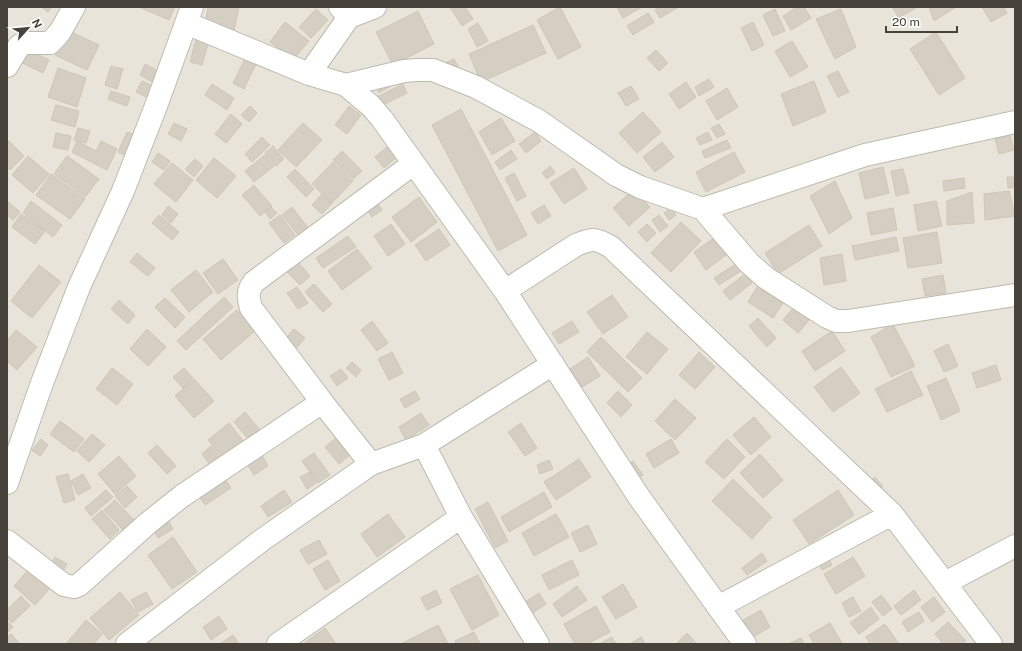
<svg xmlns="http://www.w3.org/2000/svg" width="1022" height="651" viewBox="0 0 1022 651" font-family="'Public Sans',sans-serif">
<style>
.residential{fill:#e8e4da}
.building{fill:#d5cec2;stroke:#cfc6b6}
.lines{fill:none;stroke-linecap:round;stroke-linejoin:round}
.minor-casing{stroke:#bfbaaf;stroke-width:24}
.minor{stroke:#fff;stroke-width:22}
</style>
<rect width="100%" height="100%" fill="#f4f2ec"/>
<path class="residential" d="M7 7H1015V644H7Z"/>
<path class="building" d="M41 7H52L48 12Z
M139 7H175L169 20Z
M208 7H239L234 30 205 24Z
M450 7H465L473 19 462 26Z
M560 7 581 47 558 59 537 20Z
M617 7H642L623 18Z
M660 7H676L677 8 660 18 655 10Z
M797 7H804L811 18 791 30 783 16Z
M892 7H917L899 18Z
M929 7H956L934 21Z
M982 7H1004L1007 13 991 22Z
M316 9 328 20 311 38 299 27Z
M775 9 785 31 773 36 763 15Z
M841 9 856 47 835 59 816 19Z
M418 11 434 44 393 65 376 32Z
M648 13 654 22 633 35 627 26Z
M285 22 309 41 293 60 270 42Z
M753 22 764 45 752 51 741 28Z
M478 23 488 41 477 47 468 29Z
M533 25 546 53 481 82 469 54Z
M67 30 99 45 87 70 55 55Z
M936 32 965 78 939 95 910 49Z
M197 36 209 40 202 65 190 62Z
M792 41 808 67 790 77 775 51Z
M24 48 49 60 43 73 18 61Z
M656 50 668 63 659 71 647 58Z
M245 59 256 64 244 89 233 83Z
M454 59 459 68 451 72 445 63Z
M145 64 162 73 156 84 140 75Z
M111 66 123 69 117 89 105 85Z
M58 68 86 78 77 107 48 97Z
M838 71 849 92 838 97 827 76Z
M386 79 391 86 379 93 375 87Z
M709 79 714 87 699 96 695 87Z
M142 81 154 87 148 98 136 92Z
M814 81 826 112 793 126 781 94Z
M686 82 696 97 679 109 669 94Z
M212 84 234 98 227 110 205 95Z
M403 84 407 93 379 107 375 98Z
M631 86 639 99 626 106 618 93Z
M727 88 738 107 717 120 706 101Z
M111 91 130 97 127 106 108 99Z
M56 105 79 111 75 127 51 120Z
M250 106 257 113 249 122 241 115Z
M349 106 361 115 347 134 335 125Z
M461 109 527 235 498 251 432 125Z
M643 112 661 132 637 153 619 133Z
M231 114 242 124 226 143 215 134Z
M501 118 515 141 492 155 479 132Z
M174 123 187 129 181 141 168 134Z
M303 123 322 140 296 167 278 150Z
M719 124 725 134 717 138 711 128Z
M78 128 90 131 86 143 74 140Z
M127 132 138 136 129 157 118 152Z
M535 132 541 141 526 153 519 144Z
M708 132 712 140 700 145 696 138Z
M56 133 71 136 68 150 53 147Z
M1010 135 1014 150 999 154 995 139Z
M262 137 270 145 252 162 245 154Z
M727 140 731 148 705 158 702 151Z
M9 141 24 156 10 170 7 167V144Z
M77 141 96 151 101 141 117 149 107 170 72 152Z
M662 142 674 157 655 172 643 157Z
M273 146 284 159 276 166 265 153Z
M387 147 396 158 384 168 375 157Z
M511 150 517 159 500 170 495 162Z
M342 151 362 171 353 179 333 160Z
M734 152 745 172 706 192 696 172Z
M158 153 170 161 164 170 152 162Z
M265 155 274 166 254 182 245 171Z
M28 156 49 174 33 193 12 175Z
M67 156 99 179 85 197 54 174Z
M214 158 236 176 217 198 196 180Z
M195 159 203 166 194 177 185 169Z
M333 162 353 181 332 203 312 184Z
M172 163 193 180 176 202 154 184Z
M550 166 555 173 547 179 542 173Z
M883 167 889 193 865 199 859 173Z
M574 168 587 189 564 204 550 183Z
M295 169 314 189 306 197 287 177Z
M903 169 909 193 896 196 891 171Z
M514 173 526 196 517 201 505 178Z
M51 174 85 199 70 219 36 195Z
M1007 177H1015V187L1008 188Z
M964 178 965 188 944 191 943 181Z
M835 181 852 218 829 234 810 196Z
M254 185 272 206 260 216 242 195Z
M634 189 650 207 629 226 613 208Z
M1009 191 1015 216 985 220 984 194Z
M972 192 974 223 947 225V201Z
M322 194 332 203 322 214 312 205Z
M373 196 382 210 372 217 363 203Z
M419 197 437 222 411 242 392 217Z
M7 201 20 212 13 220 7 215Z
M31 201 62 225 53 237 23 213Z
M936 201 942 226 918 231 914 205Z
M544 205 551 216 538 224 531 213Z
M168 206 178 214 171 223 162 215Z
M271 207 277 213 270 219 265 212Z
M292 207 308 228 299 236 282 215Z
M671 208 676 215 669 220 664 213Z
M893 208 897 230 871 235 867 213Z
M21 214 45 231 35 244 12 227Z
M159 215 179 232 172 240 152 223Z
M280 215 295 235 284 243 269 223Z
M659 215 668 226 660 232 652 220Z
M681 222 701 241 671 272 651 253Z
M391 224 405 244 388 256 374 236Z
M647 224 656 233 647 242 638 232Z
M809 225 822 246 778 274 765 253Z
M439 229 450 245 426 261 415 245Z
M937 232 942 263 908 268 903 238Z
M718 235 730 252 706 270 694 252Z
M348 236 356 247 323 268 316 258Z
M896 237 899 251 855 260 852 246Z
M357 249 372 268 342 290 328 271Z
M137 253 155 268 148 276 130 262Z
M842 254 846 281 824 285 820 258Z
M223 259 238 280 218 294 203 273Z
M296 260 310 276 300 285 285 270Z
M739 262 744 269 719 285 714 278Z
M39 265 61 282 32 318 11 301Z
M196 270 213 292 189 312 171 290Z
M745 274 752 283 730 300 723 291Z
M943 275 946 293 925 296 922 279Z
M314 284 332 304 323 312 305 292Z
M297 287 308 303 298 309 287 293Z
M757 287 783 303 773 318 748 302Z
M612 295 628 317 603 334 587 312Z
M224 297 233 307 186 350 177 341Z
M165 298 185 317 175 328 155 307Z
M119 300 135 315 128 324 111 309Z
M794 307 809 320 798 333 783 320Z
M237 310 255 331 221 360 203 339Z
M758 318 776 338 767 347 749 326Z
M372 321 388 343 377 351 361 330Z
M572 321 579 332 559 344 552 333Z
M893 324 915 366 891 377 871 337Z
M147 329 166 347 148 366 130 349Z
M294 329 305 338 294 351 283 342Z
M16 330 37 347 17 370 7 361V341Z
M832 331 845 351 815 371 802 351Z
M647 332 668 349 647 374 626 357Z
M601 337 642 378 628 392 587 352Z
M948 344 958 366 944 372 934 351Z
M392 352 403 373 389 380 378 359Z
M699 352 715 367 695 389 679 375Z
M588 357 600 376 582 387 570 369Z
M352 362 361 370 356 377 346 368Z
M996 365 1001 380 977 388 972 373Z
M841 367 860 393 833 412 814 387Z
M112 368 133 384 117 405 96 389Z
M184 368 193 378 183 388 173 377Z
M341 369 348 378 337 386 330 376Z
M911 371 923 395 887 412 875 389Z
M946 378 960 411 941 420 927 386Z
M194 379 214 401 194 418 175 396Z
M415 391 420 399 405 408 400 399Z
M618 391 632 405 621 417 607 403Z
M675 399 696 418 675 440 655 421Z
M245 412 261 431 249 440 234 422Z
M421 413 429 425 406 440 399 427Z
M754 417 771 437 751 455 733 435Z
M60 421 84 439 74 452 50 434Z
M229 423 244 442 223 458 208 440Z
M521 423 537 448 525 456 508 432Z
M92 434 105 445 89 462 77 451Z
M336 438 350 455 339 464 325 447Z
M41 439 48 445 40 456 32 450Z
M671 439 679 453 654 468 646 454Z
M727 439 745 457 724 479 705 462Z
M157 445 176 466 167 474 148 453Z
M211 446 221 458 211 466 202 454Z
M260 452 268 466 254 475 245 461Z
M314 453 330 475 318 483 302 461Z
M760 454 783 480 763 498 740 473Z
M119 456 136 476 115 494 98 474Z
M579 459 591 477 556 500 544 482Z
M549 460 553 469 540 474 537 465Z
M633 461 643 475 634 482 624 467Z
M310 472 316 483 307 489 300 477Z
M68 474 75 500 64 503 56 477Z
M83 474 91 488 78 495 71 481Z
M222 475 231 488 205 505 197 493Z
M875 477 883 487 877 492 869 482Z
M733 479 772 517 752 539 712 501Z
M127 486 137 497 125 508 115 496Z
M106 490 113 497 91 516 85 508Z
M284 490 292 502 268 517 261 506Z
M838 490 854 515 809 544 793 520Z
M544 492 552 507 509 532 501 517Z
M115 500 134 520 123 530 104 510Z
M488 502 508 541 495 548 475 509Z
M102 510 119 530 110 539 92 519Z
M388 514 405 537 377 557 361 534Z
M556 514 569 537 534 556 522 533Z
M165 515 173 529 158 538 150 524Z
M588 525 597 544 580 552 571 533Z
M173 537 197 572 172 589 148 555Z
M319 540 327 554 308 564 300 550Z
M762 553 767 561 747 575 742 568Z
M826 553 832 565 822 570 817 558Z
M55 557 67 564 61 575 49 568Z
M853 557 865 576 836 594 824 574Z
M328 560 340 581 325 590 313 569Z
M572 560 579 575 549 590 542 575Z
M30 568 51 587 35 605 14 586Z
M478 575 499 615 472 630 450 589Z
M623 584 637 607 616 619 602 597Z
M577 586 587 600 562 617 553 604Z
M436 590 442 603 427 610 421 598Z
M914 590 921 600 901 615 894 606Z
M120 592 139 615 109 640 90 618Z
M146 592 153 604 138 612 131 600Z
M539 593 546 604 527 617 519 606Z
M881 595 892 609 883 616 872 602Z
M21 596 30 606 12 623 7 618V610Z
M853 597 861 611 849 617 842 603Z
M934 597 945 612 932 622 921 607Z
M596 606 610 632 587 644H575L564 624Z
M871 607 879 619 859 634 850 623Z
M761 610 770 627 753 637 743 620Z
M919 612 924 621 908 632 902 622Z
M219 616 227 629 211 640 203 627Z
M86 620 102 634 94 644H66Z
M7 621 13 627 7 633Z
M948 622 966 641 962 644H943L935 634Z
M830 623 842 643 814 644 809 635Z
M885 624 899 644H870L866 637Z
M438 625 448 644H401Z
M325 628 336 644H303Z
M474 632 480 644H456L455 641Z
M687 633 697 644H676Z
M11 634 20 644H7V637Z
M233 635 239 644H220Z
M612 637 616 644H600Z
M641 637 645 644H630Z
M801 638 804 644H788Z"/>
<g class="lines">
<g class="minor-casing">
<path id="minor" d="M340 7 349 17 375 7
M186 23 309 74 346 85 371 106 382 119 505 291 639 497 745 644
M7 66 19 46 23 43H50L60 32 74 7
M309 74 349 17
M346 85 404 71 417 70H433L476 87 539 121 616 175 640 187 703 209 749 263 766 278 827 317 836 321H848L1015 295
M703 209 865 155 1015 122
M505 291 576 245C593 238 595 238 611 247L892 514 991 644
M322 402 251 308C248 297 247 291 254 282L413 164
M7 483 42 383 79 287 123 191 156 106 192 7
M7 541 64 585 74 587 79 585 148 523 182 496 322 402 371 464
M945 583 1015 546
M718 607 892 514
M127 644 262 540 371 464 424 445
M278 644 461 517
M538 644 461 517 424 445 553 364"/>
</g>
<use href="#minor" class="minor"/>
</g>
<rect width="1022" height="651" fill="none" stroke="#48433a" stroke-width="16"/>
<g transform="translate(28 28) rotate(63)" stroke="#ffffff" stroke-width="3" paint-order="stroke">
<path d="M0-3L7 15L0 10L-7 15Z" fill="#48433a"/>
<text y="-6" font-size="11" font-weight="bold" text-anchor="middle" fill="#48433a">N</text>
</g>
<path d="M886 26v6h71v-6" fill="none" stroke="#48433a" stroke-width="2"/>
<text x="892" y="26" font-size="12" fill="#48433a" stroke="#ffffff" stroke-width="3" paint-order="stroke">20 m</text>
</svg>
